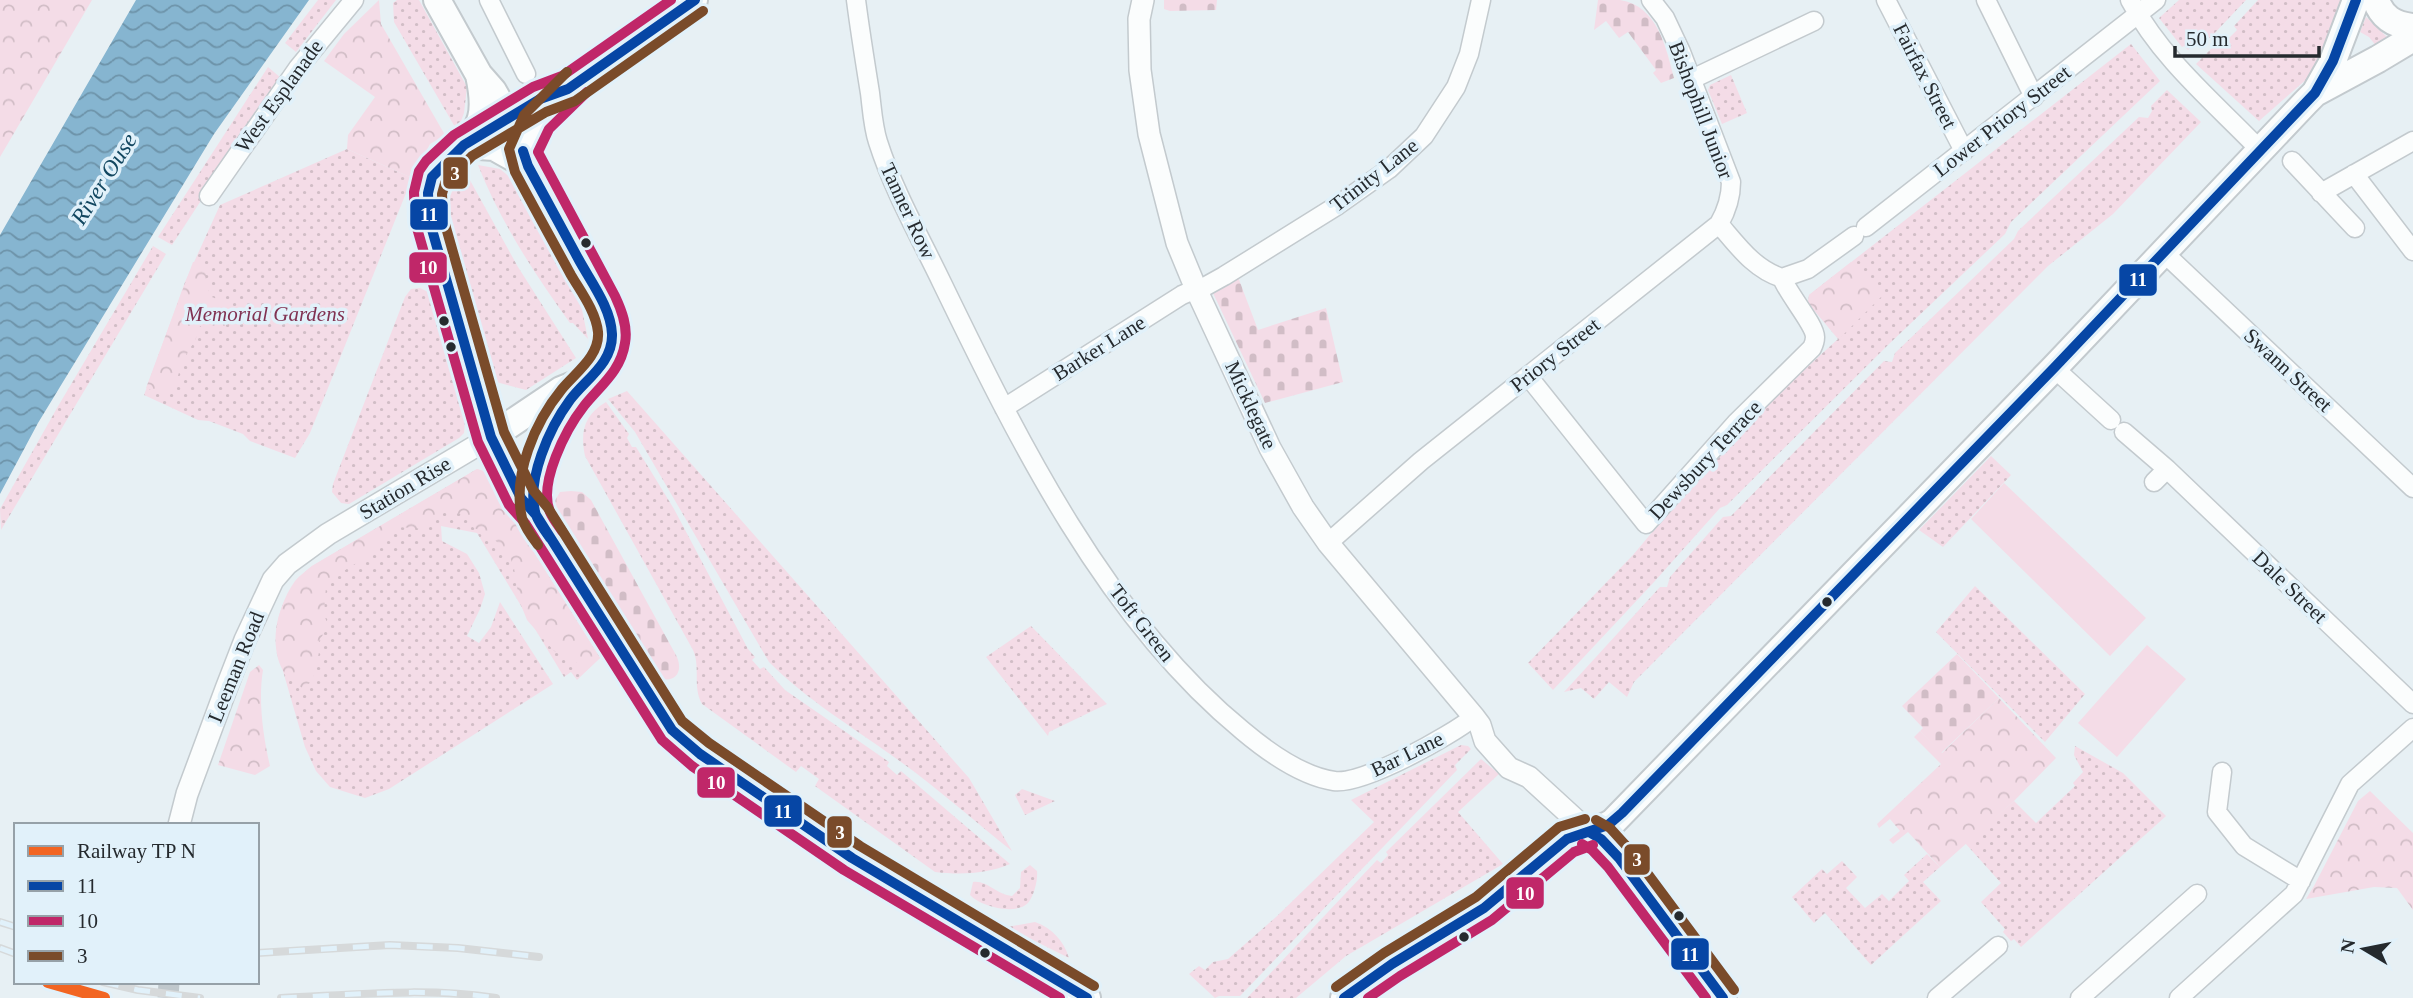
<svg xmlns="http://www.w3.org/2000/svg" width="2413" height="998" viewBox="0 0 2413 998" font-family="Georgia,serif">
<style>
.grass{fill:url(#grass-dots)}
.forest{fill:url(#forest-crowns)}
.cemetery{fill:url(#cemetery-stones)}
.pitch{fill:#f4dce7}
.water{fill:url(#water-waves)}
.lines{fill:none;stroke-linecap:round;stroke-linejoin:round}
.tertiary-tunnel{stroke:#c0c8cc;stroke-width:21;stroke-dasharray:21 10;stroke-linecap:butt}
.minor-casing{stroke:#c3cace;stroke-width:21}
.tertiary-casing{stroke:#c3cace;stroke-width:24}
.secondary-casing{stroke:#c3cace;stroke-width:28}
.primary-casing{stroke:#c3cace;stroke-width:30}
.minor{stroke:#fbfdfd;stroke-width:18}
.tertiary{stroke:#fbfdfd;stroke-width:21}
.secondary{stroke:#fbfdfd;stroke-width:24}
.primary{stroke:#fbfdfd;stroke-width:26}
.rail-casing{stroke:#d6d9da;stroke-width:8}
.rail{stroke:#e1f1fa;stroke-width:5;stroke-dasharray:16;stroke-linecap:butt}
.bus-1-casing{stroke:#e1f1fa;stroke-width:16}
.bus-2-casing{stroke:#e1f1fa;stroke-width:16}
.bus-3-casing{stroke:#e1f1fa;stroke-width:16}
.bus-1{stroke:#0646a5;stroke-width:10}
.bus-2{stroke:#c02769;stroke-width:10}
.bus-3{stroke:#7a4b2a;stroke-width:10}
.rail-1-casing{stroke:#e1f1fa;stroke-width:18}
.rail-1{stroke:#f26522;stroke-width:12}
.bus-dot{fill:#252a2e;stroke:#e1f1fa;stroke-width:2.5}
.labels{text-anchor:middle;dominant-baseline:central;stroke-width:7;stroke-linejoin:round;paint-order:stroke}
.street-label{font-size:21px;fill:#252a2e;stroke:#e1f1fa}
.park-label{font-size:21px;font-style:italic;fill:#813252;stroke:#e1f1fa}
.water-label{font-size:23px;font-style:italic;fill:#124760;stroke:#e1f1fa}
.line-badge{stroke:#e1f1fa;stroke-width:2.5}
.badge-label{font-size:19px;text-anchor:middle;font-weight:bold;fill:#fff}
</style>
<defs>
<pattern id="grass-dots" width="8" height="8" patternUnits="userSpaceOnUse" patternTransform="scale(1.75)"><rect width="8" height="8" fill="#f4dce7"/><path d="M2 2h.1M6 6h.1" fill="none" stroke="#d1bdc6" stroke-width="1.8" stroke-linecap="round"/></pattern>
<pattern id="forest-crowns" width="20" height="18" patternUnits="userSpaceOnUse" patternTransform="scale(1.75)"><rect width="20" height="18" fill="#f4dce7"/><path d="M2 6a3 3 0 1 1 6 0M12 15a3 3 0 1 1 6 0" fill="none" stroke="#d1bdc6"/></pattern>
<pattern id="cemetery-stones" width="16" height="16" patternUnits="userSpaceOnUse" patternTransform="scale(1.75)"><rect width="16" height="16" fill="#f4dce7"/><path d="M2 7V4a2 2 0 0 1 4 0v3zM10 15v-3a2 2 0 0 1 4 0v3z" fill="#d1bdc6"/></pattern>
<pattern id="water-waves" width="16" height="10" patternUnits="userSpaceOnUse" patternTransform="scale(1.75)"><rect width="16" height="10" fill="#86b5d0"/><path d="M0 5q4-4 8 0t8 0" fill="none" stroke="#6d93a9"/></pattern>
</defs>
<rect width="100%" height="100%" fill="#e7f0f4"/>
<path class="grass" d="M318 0H336L296 52 285 43Z
M397 0H419L467 87 464 113 461 121 455 127 394 22 393 3Z
M2179 0H2246L2210 38 2206 35 2188 50 2184 46 2182 47 2159 18Z
M2258 0H2347L2323 60 2309 77 2259 121 2196 64 2222 38 2226 41 2237 30 2234 26Z
M2366 17 2388 38 2377 47 2369 37 2360 32Z
M2131 44 2160 81 2011 222 2005 234 1889 344 1727 505 1720 508 1654 582 1553 690 1528 663 1633 555 1737 431 1838 339 1808 303 1809 295Z
M268 67 281 78 172 245 158 237Z
M1731 75 1747 113 1722 124 1708 90 1710 85Z
M2167 90 2201 122 2113 214 2048 266 1634 682 1627 697 1609 682 1594 699 1581 688 1564 692 1660 587H1667L1670 577 1723 517 1731 516 1884 361 1892 362 1895 353 2014 239 2018 231 2139 117 2148 118 2152 111 2151 106Z
M347 149 412 178 310 433 295 458 250 441 243 434 209 421 198 420 144 395 185 282 220 205Z
M478 165 500 169 512 179 581 305 588 339 573 323H570C534 273 501 223 478 165Z
M466 173 518 267 576 358 526 390 489 380 448 214C447 197 454 185 466 173Z
M153 246 166 254 1 530 0 509 57 408Z
M420 288 428 292 432 298 465 421 464 433 459 438 349 504 341 503 332 492 333 484 405 297 411 289Z
M627 391 969 778 1012 851C973 820 935 786 894 757 851 726 807 700 769 662L635 432 608 399Z
M606 402 629 434 627 438 632 447H636L674 509 748 649 755 657 752 660 760 669 764 667 785 690 889 762 887 766 897 775 901 771 1010 864C986 874 961 875 935 872L815 786 819 779 801 766 796 772 702 704C692 686 701 668 693 650L585 456C580 432 584 415 606 402Z
M1991 456 2011 475 1943 547 1919 530Z
M477 469 483 471 600 658 577 680 571 672 564 677 477 533 441 526 442 541 467 554 479 573 485 594 480 609 467 636 479 643 491 627 500 602 553 684 389 789 365 798 330 787 316 771 305 747 276 647C273 617 288 585 312 566Z
M1975 586 2085 694 2045 742 1936 632Z
M1031 626 1107 704 1049 732 1048 736 986 657Z
M1461 745 1468 746 1471 749 1455 765 1457 770 1240 996H1219L1215 998 1189 974 1199 966 1205 970 1213 962 1228 959 1276 917 1374 822 1351 800Z
M2075 746 2123 773 2166 816 2021 947 2014 939 2011 941 2003 932 2005 929 1981 902 2001 883 1965 843 2014 801 2036 823 2075 786 2073 783 2083 772 2074 755Z
M1481 759 1499 774 1458 812 1503 864 1346 956 1296 998H1247L1377 860 1381 863 1388 855 1386 852Z
M1022 789 1055 801 1025 815 1015 795Z
M1927 854 1940 867 1923 882 1941 901 1871 965 1825 913 1814 923 1792 897 1822 869 1827 874 1842 861 1857 877 1846 888 1865 908 1882 894 1889 901 1909 881 1904 875Z
M1030 865 1037 871C1038 880 1034 896 1028 903 1015 916 980 906 970 895L973 882C987 880 997 895 1012 896L1020 888 1021 872Z
M1035 922C1052 928 1064 941 1069 958L1007 927Z"/>
<path class="forest" d="M0 0H92L0 157Z
M379 0 381 24 445 135 430 144 412 178 347 149 348 135 375 97 324 61 344 34Z
M193 262H201L205 270 209 296C226 301 232 313 224 329L200 326C198 339 188 350 183 361 179 370 177 380 175 389 163 393 157 393 146 388Z
M1851 262 1883 295 1839 339 1808 303 1809 295Z
M477 469 483 471 600 658 585 672 580 669 574 659 554 651 527 620 519 600 514 568 509 554 489 534 474 528 465 516 449 509 429 518 425 529 399 527 390 537 373 547 363 559 337 575 326 586 324 614 328 626 318 643 319 652 315 672 311 682 303 688C262 670 274 610 295 581 300 575 306 571 312 566Z
M259 665 263 670C258 700 263 736 270 766L255 775 218 765 250 672Z
M1999 698 2056 758 2014 801 1940 867 1908 832 1893 844 1889 840 1900 831 1890 819 1879 828 1877 824 1941 764 1914 737 1920 731 1942 753Z
M2370 791 2413 833V910L2397 888 2374 887 2306 899 2314 886 2358 801Z"/>
<path class="cemetery" d="M1164 0H1217L1216 10 1170 11 1164 9Z
M1598 0C1605 0 1613 0 1620 0 1658 6 1666 48 1674 78L1661 83 1653 73 1656 70 1628 32 1619 38 1606 21 1594 30Z
M1238 277 1258 330 1326 308 1343 382 1265 403 1213 293Z
M571 491 582 492 591 500 677 657C685 677 669 686 652 674L554 514 553 504 560 492Z
M1957 654 1999 698 1941 753 1920 731 1923 728 1902 706Z"/>
<path class="pitch" d="M2004 483 2146 618 2110 656 1971 519Z
M2147 645 2186 679 2117 757 2078 723Z"/>
<path class="water" d="M136 0H309L214 134 38 423 0 494V235Z"/>
<g class="lines">
<path class="tertiary-tunnel" d="M168 998 169 982"/>
<g class="minor-casing">
<path id="minor" d="M489 0 526 74
M856 0C860 31 865 62 870 93 872 109 873 127 878 142 894 192 920 237 942 283 1018 440 1106 619 1243 731 1268 752 1301 776 1334 781 1363 785 1450 736 1474 717
M1651 0 1665 18 1681 52 1731 182C1731 198 1727 210 1719 224
M1886 0 1964 151
M1986 0 2034 97
M2130 0C2162 60 2214 102 2260 150
M1690 80 1814 21
M2292 161 2355 228
M2354 174 2413 251
M2321 193 2413 141
M209 196 298 68 354 0
M1866 227 2156 0
M2162 251 2413 488
M1782 278 1808 269 1854 236
M1197 291 1224 276 1338 205 1389 169 1424 136 1456 87 1469 54 1481 0
M2054 368 2111 420
M1528 376 1646 524 1736 423 1812 348C1814 344 1815 340 1815 337 1815 325 1788 294 1782 278
M1004 408 1182 295 1196 289
M2124 432 2167 469 2413 704
M2154 482 2167 469
M1328 543 1421 461 1719 224C1738 246 1754 269 1782 278
M2222 772 2217 812 2244 846 2301 881
M1937 998 1998 946
M2080 998 2197 894
M2179 998 2294 894 2350 784 2413 728"/>
</g>
<g class="tertiary-casing">
<path id="tertiary" d="M1143 0 1139 19 1140 70 1149 134 1177 243 1196 289 1270 448 1303 507 1328 543 1474 717 1480 725 1485 741 1509 768 1529 777 1589 832
M179 825 187 794 226 689 245 640 273 580 287 564 328 534 491 437"/>
</g>
<g class="secondary-casing">
<path id="secondary" d="M464 145 540 99 558 92
M523 151 537 121 568 89 695 0"/>
</g>
<g class="primary-casing">
<path id="primary" d="M437 0 479 75 493 91 509 119 528 166 602 302C631 365 584 374 556 422 540 450 533 483 536 515
M2376 0C2382 18 2394 25 2413 27
M479 75C487 112 484 128 455 153 447 160 437 167 432 177 427 187 428 198 427 209 433 243 444 275 453 308 472 378 486 459 536 515L656 707C689 754 740 783 786 815 883 881 985 940 1087 998
M2315 93 2333 61 2356 0
M464 145 494 147 528 166
M491 437 561 390 581 382
M1589 832 1601 839 1619 858 1723 998
M1344 998 1392 964 1442 935 1484 908 1567 839C1582 830 1599 832 1613 822L2054 368 2306 102 2315 93 2378 59 2413 38"/>
</g>
<use href="#minor" class="minor"/>
<use href="#tertiary" class="tertiary"/>
<use href="#secondary" class="secondary"/>
<use href="#primary" class="primary"/>
<g class="rail-casing">
<path id="rail" d="M0 922 16 927
M0 948 16 954
M257 953 390 945 458 948 539 957
M103 982 138 990 200 998
M281 998C351 995 426 987 496 998"/>
</g>
<use href="#rail" class="rail"/>
<g class="bus-1-casing">
<path id="bus-1" d="M695 0 568 89 540 99 464 145 432 177 428 193 429 219 491 437 521 498 536 515 672 730 700 754 852 858 1087 998
M523 151 528 166C545 197 562 229 579 260 591 282 611 308 612 334 613 363 586 379 570 400 550 427 525 481 536 515 539 523 545 531 550 538
M1589 832 1601 839 1619 858 1723 998
M1344 998 1392 964 1484 908 1567 839 1608 825 1622 813 2054 368 2315 93 2333 61 2356 0"/>
</g>
<g class="bus-2-casing">
<path id="bus-2" d="M671 0 562 76 533 87 454 135 426 161 419 171 414 192 415 221 478 442 509 505 525 523 662 740 692 766 844 870 1060 998
M562 531C558 525 553 519 550 512 538 483 566 429 584 406 600 386 621 371 625 343 628 327 622 311 615 296L538 152 549 129 587 92
M1582 844 1592 850 1608 867 1706 998
M1368 998 1400 976 1492 920 1574 852 1593 845"/>
</g>
<g class="bus-3-casing">
<path id="bus-3" d="M703 11 575 101 546 112 472 156 445 183 442 194 443 217 504 432 533 490 548 508 682 721 709 743 860 846 1094 986
M538 545C532 537 525 528 522 518 512 475 535 422 562 389 575 373 600 356 598 332 596 312 581 292 571 275 552 240 533 206 515 172L509 149 524 115 567 72
M1596 820 1610 828 1630 850 1734 990
M1336 987 1384 953 1476 897 1559 827 1585 819"/>
</g>
<use href="#bus-1" class="bus-1"/>
<use href="#bus-2" class="bus-2"/>
<use href="#bus-3" class="bus-3"/>
<g class="rail-1-casing">
<path id="rail-1" d="M48 982 104 998"/>
</g>
<use href="#rail-1" class="rail-1"/>
</g>
<g class="bus-dot">
<circle cx="586" cy="243" r="6"/>
<circle cx="444" cy="321" r="6"/>
<circle cx="451" cy="347" r="6"/>
<circle cx="1827" cy="602" r="6"/>
<circle cx="1679" cy="916" r="6"/>
<circle cx="1464" cy="937" r="6"/>
<circle cx="985" cy="953" r="6"/>
</g>
<g class="labels">
<g class="street-label">
<text transform="translate(1925 76) rotate(63)">Fairfax Street</text>
<text transform="translate(279 96) rotate(-54)">West Esplanade</text>
<text transform="translate(1701 110) rotate(69)">Bishophill Junior</text>
<text transform="translate(2002 121) rotate(-38)">Lower Priory Street</text>
<text transform="translate(1374 175) rotate(-38)">Trinity Lane</text>
<text transform="translate(908 211) rotate(65)">Tanner Row</text>
<text transform="translate(1099 348) rotate(-32)">Barker Lane</text>
<text transform="translate(1555 355) rotate(-38)">Priory Street</text>
<text transform="translate(2288 370) rotate(43)">Swann Street</text>
<text transform="translate(1251 405) rotate(65)">Micklegate</text>
<text transform="translate(1705 460) rotate(-47)">Dewsbury Terrace</text>
<text transform="translate(405 488) rotate(-31)">Station Rise</text>
<text transform="translate(2290 587) rotate(44)">Dale Street</text>
<text transform="translate(1142 623) rotate(52)">Toft Green</text>
<text transform="translate(236 667) rotate(-68)">Leeman Road</text>
<text transform="translate(1407 754) rotate(-26)">Bar Lane</text>
</g>
<g class="park-label">
<text x="265" y="314">Memorial Gardens</text>
</g>
<g class="water-label">
<text transform="translate(104 179) rotate(-58)">River Ouse</text>
</g>
</g>
<g class="line-badge">
<rect x="442" y="156" width="27" height="34" rx="7" fill="#7a4b2a"/>
<rect x="409" y="198" width="40" height="33" rx="7" fill="#0646a5"/>
<rect x="408" y="251" width="40" height="33" rx="7" fill="#c02769"/>
<rect x="2118" y="263" width="40" height="34" rx="7" fill="#0646a5"/>
<rect x="696" y="766" width="40" height="33" rx="7" fill="#c02769"/>
<rect x="763" y="794" width="40" height="34" rx="7" fill="#0646a5"/>
<rect x="826" y="815" width="27" height="34" rx="7" fill="#7a4b2a"/>
<rect x="1623" y="843" width="28" height="33" rx="7" fill="#7a4b2a"/>
<rect x="1505" y="876" width="40" height="34" rx="7" fill="#c02769"/>
<rect x="1670" y="937" width="40" height="34" rx="7" fill="#0646a5"/>
</g>
<g class="badge-label">
<text x="455" y="180">3</text>
<text x="429" y="221">11</text>
<text x="428" y="274">10</text>
<text x="2138" y="286">11</text>
<text x="716" y="789">10</text>
<text x="783" y="818">11</text>
<text x="840" y="839">3</text>
<text x="1637" y="866">3</text>
<text x="1525" y="900">10</text>
<text x="1690" y="961">11</text>
</g>
<rect x="14" y="823" width="245" height="161" fill="#e1f1fa" stroke="#96a1a8" stroke-width="2"/>
<rect x="28" y="846" width="35" height="10" fill="#f26522" stroke="#96a1a8" stroke-width="2"/>
<text x="77" y="858" font-size="21" fill="#252a2e">Railway TP N</text>
<rect x="28" y="881" width="35" height="10" fill="#0646a5" stroke="#96a1a8" stroke-width="2"/>
<text x="77" y="893" font-size="21" fill="#252a2e">11</text>
<rect x="28" y="916" width="35" height="10" fill="#c02769" stroke="#96a1a8" stroke-width="2"/>
<text x="77" y="928" font-size="21" fill="#252a2e">10</text>
<rect x="28" y="951" width="35" height="10" fill="#7a4b2a" stroke="#96a1a8" stroke-width="2"/>
<text x="77" y="963" font-size="21" fill="#252a2e">3</text>
<g transform="translate(2364 949) rotate(280)" stroke="#e1f1fa" stroke-width="5" paint-order="stroke">
<path d="M0-5L12 26L0 18L-12 26Z" fill="#252a2e"/>
<text y="-10" font-size="19" font-weight="bold" text-anchor="middle" fill="#252a2e">N</text>
</g>
<path d="M2175 46v10h144v-10" fill="none" stroke="#252a2e" stroke-width="3.5"/>
<text x="2186" y="46" font-size="21" fill="#252a2e" stroke="#e1f1fa" stroke-width="5" paint-order="stroke">50 m</text>
</svg>
